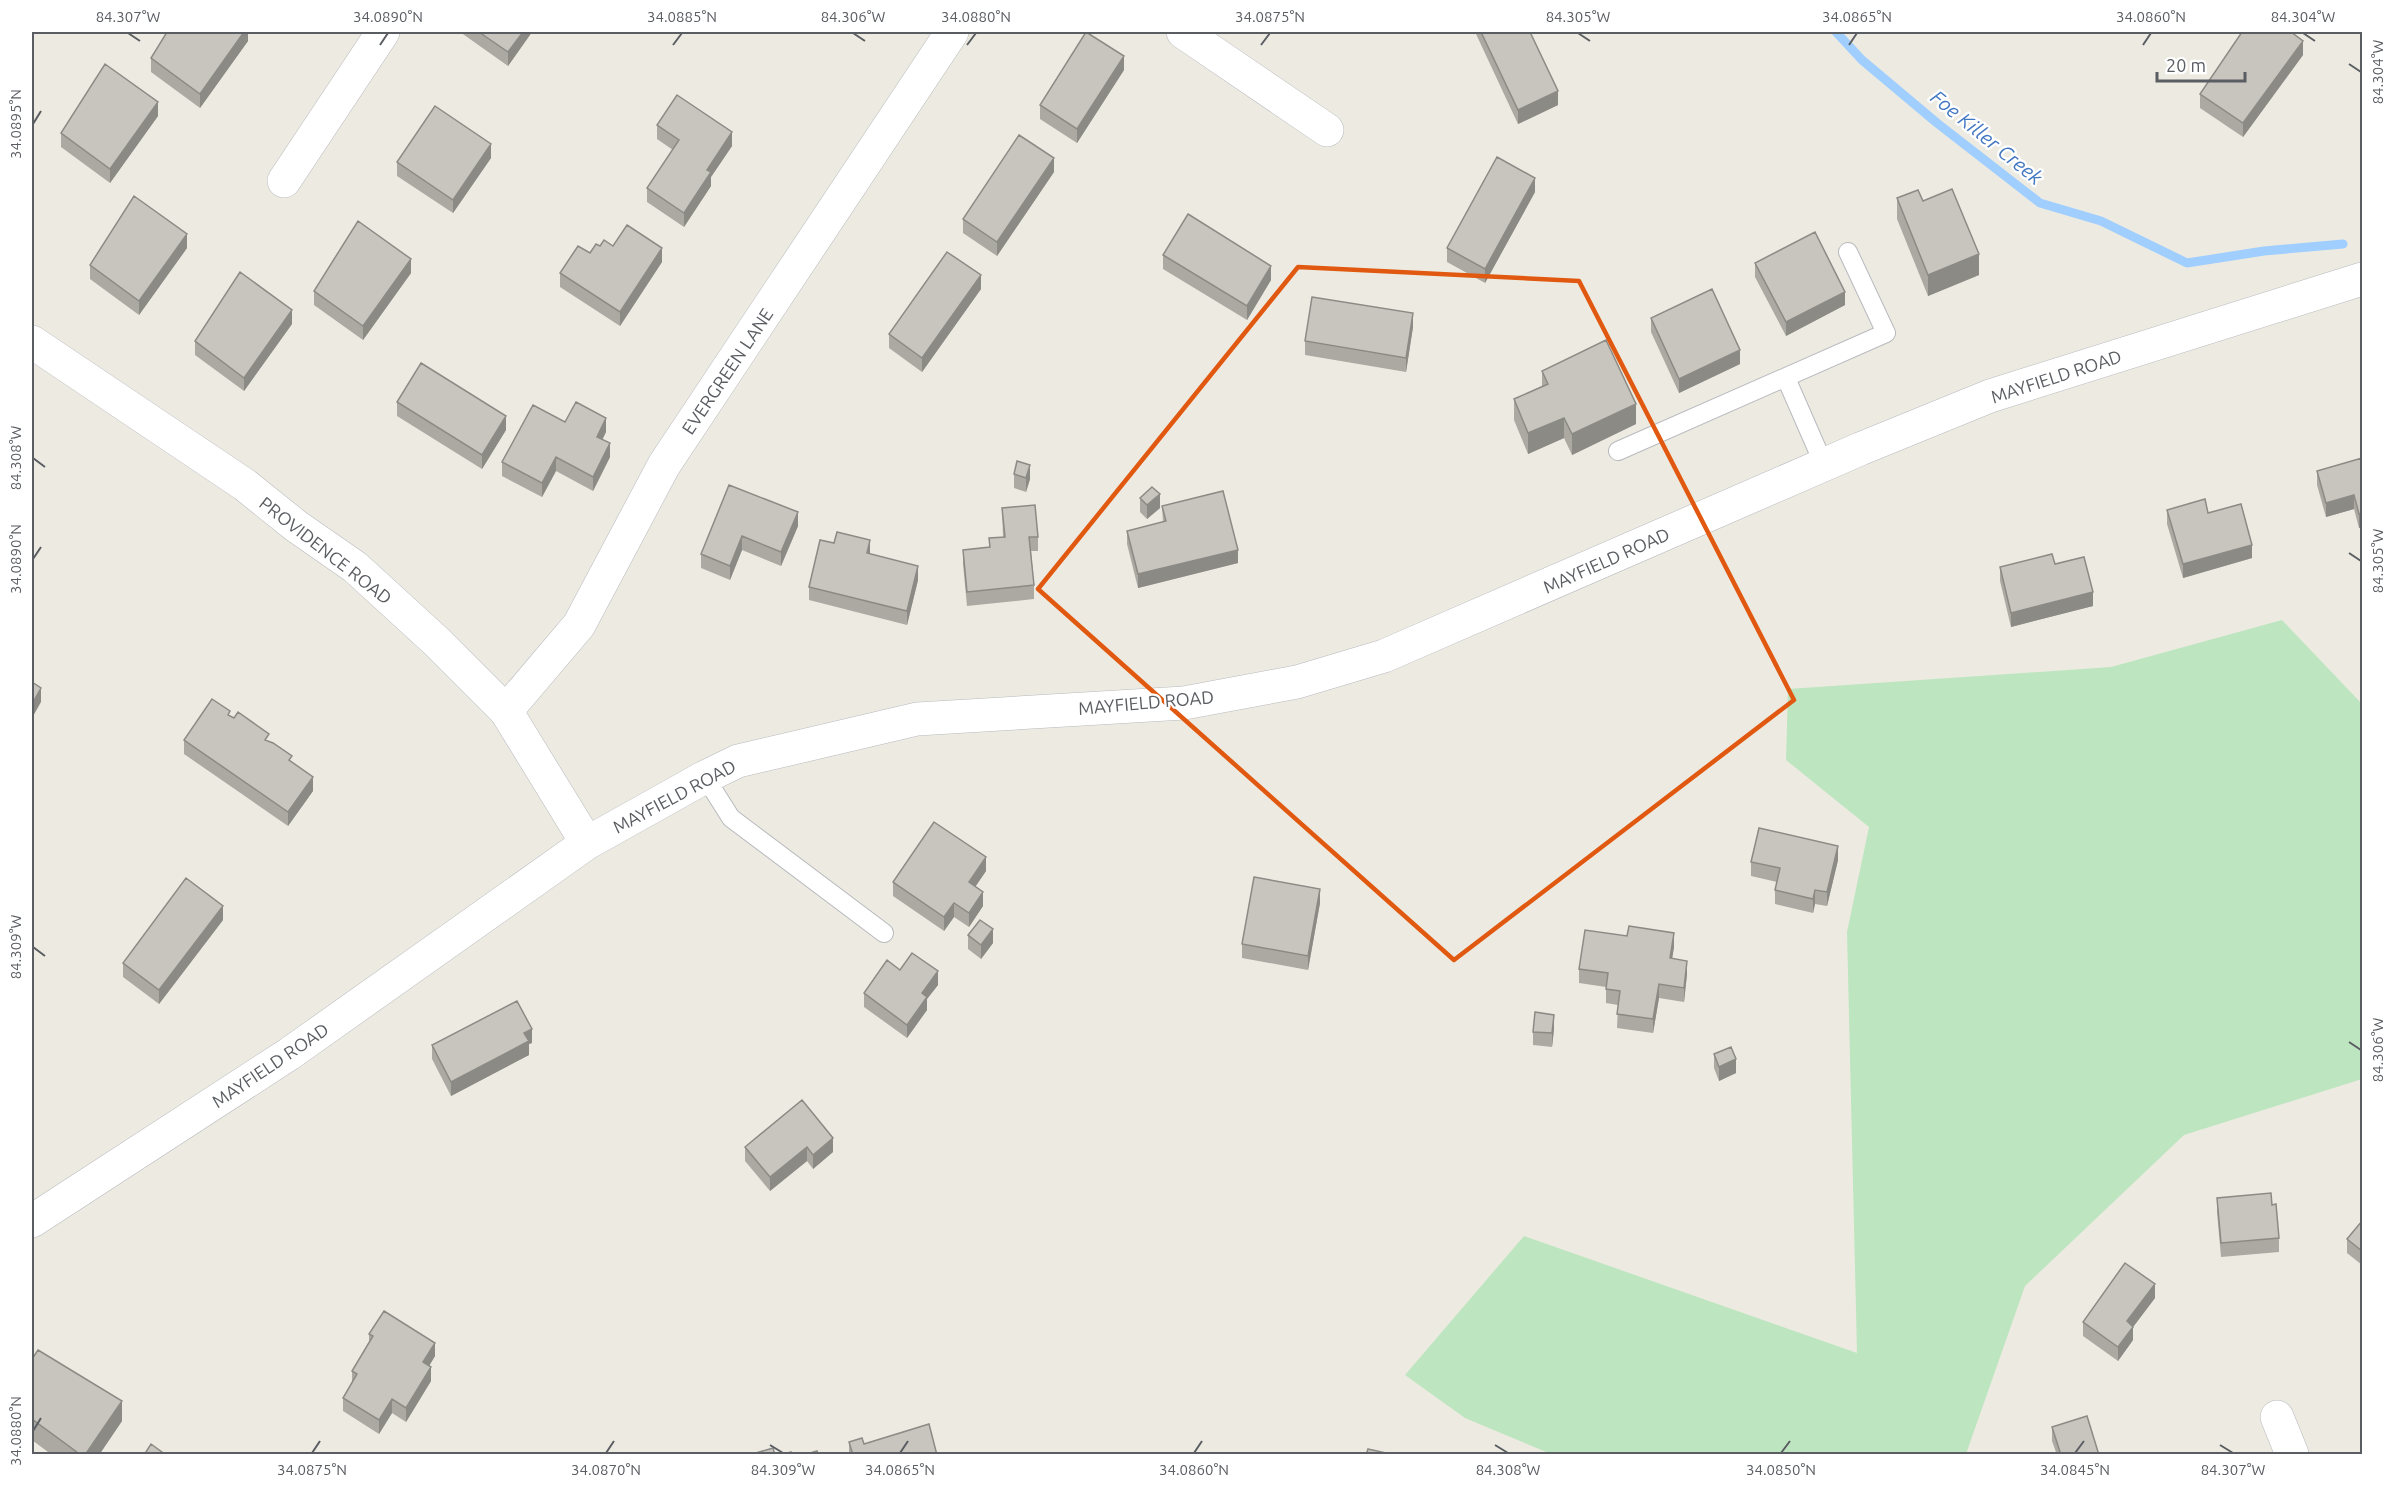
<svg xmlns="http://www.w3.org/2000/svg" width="2394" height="1486" viewBox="0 0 2394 1486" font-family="Ubuntu,sans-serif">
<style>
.green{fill:#bde5c0}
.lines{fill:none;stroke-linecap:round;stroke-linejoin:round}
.stream{stroke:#9fceff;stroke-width:9}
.service-casing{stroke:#b7b9be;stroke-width:20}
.minor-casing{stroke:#b7b9be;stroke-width:34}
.tertiary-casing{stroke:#b7b9be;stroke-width:34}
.service{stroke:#fff;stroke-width:18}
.minor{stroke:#fff;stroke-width:33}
.tertiary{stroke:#fff;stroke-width:33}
.wall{fill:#aca9a3}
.shaded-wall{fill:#8c8a85}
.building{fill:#c8c5be;stroke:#8c8a85;stroke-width:1.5}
.marked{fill:none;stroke:#e15910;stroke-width:4.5;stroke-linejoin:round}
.ticks{fill:none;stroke:#5a5d62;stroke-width:2}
.labels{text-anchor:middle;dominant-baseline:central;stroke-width:4.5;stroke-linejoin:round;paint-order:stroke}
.street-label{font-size:18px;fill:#5a5d62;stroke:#fff}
.water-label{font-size:20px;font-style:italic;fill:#4277c2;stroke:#fff}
.neatline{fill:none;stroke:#5a5d62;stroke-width:2}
.ticks-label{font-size:15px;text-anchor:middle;fill:#5a5d62}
</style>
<rect width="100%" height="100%" fill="#edebe1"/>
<path class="green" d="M2282 620 2362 704V1079L2184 1135 2025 1286 1966 1454H1551L1465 1418 1405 1375 1524 1236 1857 1353 1847 932 1869 827 1786 760 1788 689 2111 667Z"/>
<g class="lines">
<path class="stream" d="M1836 32 1862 60 1937 123 2040 203 2101 221 2187 263 2264 251 2343 244"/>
<g class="service-casing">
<path id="service" d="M1786 378 1824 465
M1618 451 1886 333 1848 252
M705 777 731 818 884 933"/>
</g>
<g class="minor-casing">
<path id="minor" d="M1183 32 1327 130
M284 181 383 32
M506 711 579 625 664 465 952 32
M2277 1417 2292 1454"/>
</g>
<g class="tertiary-casing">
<path id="tertiary" d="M32 342 245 485 296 526 355 567 437 642 506 711 587 843
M32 1221 289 1054 587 843 705 777 738 761 917 719 1184 703 1297 682 1384 656 1860 449 1990 396 2362 279"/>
</g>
<use href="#service" class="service"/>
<use href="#minor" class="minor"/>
<use href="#tertiary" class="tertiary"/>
</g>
<path class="wall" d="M248 32V41L200 108 151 72V58Z
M460 32H532L508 66Z
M1476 32H1481L1558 105 1518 124 1476 34Z
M2303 55 2243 137 2200 108V94Z
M1124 70 1077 143 1040 119V105Z
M158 116 110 183 61 147V133Z
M657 125 732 146 711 177V186L684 227 647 202V188L673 150 657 139Z
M491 158 453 213 397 176V162Z
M1054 172 997 256 963 233V219Z
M1535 192 1485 283 1447 262V248Z
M1897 198 1923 201 1979 275 1928 296 1897 219Z
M600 246H613L662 262 620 326 560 287V273Z
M187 248 139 315 90 279V265Z
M1163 255 1271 280 1247 320 1163 269Z
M1755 263 1845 305 1786 336 1755 277Z
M411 273 363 340 314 305V291Z
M981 289 922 372 889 348V334Z
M1651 318 1740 364 1679 393 1651 332Z
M292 324 244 391 195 355V341Z
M1413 327 1406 372 1305 355V341Z
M1542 371 1636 424 1572 455 1564 438 1528 454 1514 420V399L1542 387Z
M397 402 506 430 482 469 397 416Z
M565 422 606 432 602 439 610 457 593 491 556 471 542 497 502 476V462Z
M2362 458V527L2359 528 2354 509 2326 517 2317 485V471Z
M1014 474 1030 479 1026 492 1014 488Z
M1140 498 1160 508 1147 519 1140 512Z
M1162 506 1238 563 1138 588 1127 544V531L1163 522Z
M1002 508 1038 537V551H1031L1034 585V599L967 606 963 564V550L989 547V538L1003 537Z
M2167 510 2208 513 2252 558 2183 578 2167 524Z
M798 512V526L781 566 742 550 730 580 701 568V554Z
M870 554 918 580 907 625 809 600V587Z
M2055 564 2093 606 2011 627 2000 581V567Z
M230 716 269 742 292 762 313 791 288 826 184 754V740Z
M1838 860 1827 906 1815 904 1813 913 1775 904V890L1777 882 1751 876V862Z
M986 871 975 887 983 906 969 927 954 917 944 931 893 896V882Z
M1320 903 1308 970 1242 958V944Z
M223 920 159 1004 123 977V963Z
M968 935 993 943 981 959 968 949Z
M1674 947 1672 958 1687 974 1684 1002 1659 998 1653 1033 1617 1028 1618 1005 1606 1003V987L1579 983V969Z
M900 970 938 985 927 999V1010L907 1038 864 1007V993Z
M1554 1029 1552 1047 1533 1045V1032Z
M532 1043 529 1044V1055L451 1096 432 1059V1045Z
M1714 1054 1736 1073 1719 1081 1714 1068Z
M802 1100 833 1152 813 1169 807 1161 770 1191 745 1161V1147Z
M2217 1198 2272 1205 2279 1238V1252L2221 1257 2217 1212Z
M2362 1221V1265L2347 1253V1239Z
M2155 1298 2133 1327V1340L2118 1361 2083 1336V1322Z
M369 1334 435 1356 429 1366 431 1381 406 1422 392 1413 379 1434 343 1411V1398L352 1383V1371L369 1342Z
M32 1359 122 1421 99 1455H52L32 1440Z
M2052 1427 2099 1455H2057L2052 1441Z
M849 1442 864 1444 937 1455H849Z"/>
<path class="shaded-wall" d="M244 32H248V41L200 108V94Z
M523 32H532L508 66V52Z
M2303 41V55L2243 137V123Z
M1124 56V70L1077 143V129Z
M1558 91V105L1518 124V110Z
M158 102V116L110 183V169Z
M732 132V146L711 177V186L684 227V213L707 170Z
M491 144V158L453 213V200Z
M1054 158V172L997 256V242Z
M1535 178V192L1485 283V269Z
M187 234V248L139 315V301Z
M662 248V262L620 326V312Z
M1979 254V275L1928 296V275Z
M411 259V273L363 340V326Z
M1271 266V280L1247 320V306Z
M981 275V289L922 372V358Z
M1845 292V305L1786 336V322Z
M292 310V324L244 391V378Z
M1413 313V327L1406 372V358Z
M1740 350V364L1679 393V379Z
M1636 404V424L1572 455V434Z
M506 416V430L482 469V455Z
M606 418V432L597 451V437Z
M1564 418V438L1528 454V433Z
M610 443V457L593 491V477Z
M556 457V471L542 497V483Z
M1030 465V479L1026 492V478Z
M1160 494V508L1147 519V505Z
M2354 495V509L2326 517V503Z
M798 512V526L781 566V552Z
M2362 513V527L2359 528V514Z
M742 536V550L730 580V566Z
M870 540V554L867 553Z
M2252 545V558L2183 578V564Z
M1238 550V563L1138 588V574Z
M918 566V580L907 625V611Z
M2093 592V606L2011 627V613Z
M41 688V702L32 718V704Z
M313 777V791L288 826V812Z
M1838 846V860L1827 906V892Z
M986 857V871L969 896V882Z
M1320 889V903L1308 970V956Z
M1815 890V904L1813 913V899Z
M983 892V906L969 927V913Z
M954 903V917L944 931V917Z
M223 906V920L159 1004V990Z
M993 929V943L981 959V945Z
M1674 933V947L1670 972V958Z
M1687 961V974L1684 1002V988Z
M938 971V985L927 999V1010L907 1038V1025L922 993Z
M1659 984V998L1653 1033V1019Z
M1554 1015V1029L1552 1047V1033Z
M532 1029V1043L529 1044V1055L451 1096V1082L524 1033Z
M1736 1059V1073L1719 1081V1067Z
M833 1138V1152L813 1169V1155Z
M807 1147V1161L770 1191V1177Z
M2155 1284V1298L2127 1335V1321Z
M2133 1327V1340L2118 1361V1347Z
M435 1343V1356L423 1376V1362Z
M431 1367V1381L406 1422V1408Z
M392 1399V1413L379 1434V1420Z
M122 1401V1421L99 1455H85Z"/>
<path class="building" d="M167 32H244L200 94 151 58Z
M479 32H523L508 52Z
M1086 32 1124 56 1077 129 1040 105Z
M1481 32H1530L1558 91 1518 110Z
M2242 32H2291L2303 41 2243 123 2200 94Z
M105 64 158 102 110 169 61 133Z
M677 95 732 132 707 170 711 172 684 213 647 188 679 140 657 125Z
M435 106 491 144 453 200 397 162Z
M1019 135 1054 158 997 242 963 219Z
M1497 157 1535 178 1485 269 1447 248Z
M1952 189 1979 254 1928 275 1897 198 1918 190 1923 201Z
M134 196 187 234 139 301 90 265Z
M1188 214 1271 266 1247 306 1163 255Z
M358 221 411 259 363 326 314 291Z
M627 225 662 248 620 312 560 273 578 246 590 253 596 244 600 246 604 240 613 246Z
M1815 232 1845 292 1786 322 1755 263Z
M947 252 981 275 922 358 889 334Z
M240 272 292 310 244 378 195 341Z
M1712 289 1740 350 1679 379 1651 318Z
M1312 297 1413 313 1406 358 1305 341Z
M1606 340 1636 404 1572 434 1564 418 1528 433 1514 399 1548 384 1542 371Z
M421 363 506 416 482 455 397 402Z
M576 402 606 418 597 437 610 443 593 477 556 457 542 483 502 462 533 405 565 422Z
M2362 458V513L2359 514 2354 495 2326 503 2317 471Z
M1017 461 1030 465 1026 478 1014 474Z
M729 485 798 512 781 552 742 536 730 566 701 554Z
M1152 487 1160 494 1147 505 1140 498Z
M1223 491 1238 550 1138 574 1127 531 1166 521 1162 506Z
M2205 499 2208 513 2241 504 2252 545 2183 564 2167 510Z
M1035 505 1038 537H1029L1034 585 967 592 963 550 990 547 989 538 1005 537 1002 508Z
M837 532 870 540 867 553 918 566 907 611 809 587 820 540 834 543Z
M2052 554 2055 564 2084 557 2093 592 2011 613 2000 567Z
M32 682 41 688 32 704Z
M212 699 230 711 228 715 234 718 238 712 269 734 265 740 273 743 292 756 289 760 313 777 288 812 184 740Z
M934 822 986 857 969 882 983 892 969 913 954 903 944 917 893 882Z
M1759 828 1838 846 1827 892 1815 890 1813 899 1775 890 1780 868 1751 862Z
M1254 877 1320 889 1308 956 1242 944Z
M186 878 223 906 159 990 123 963Z
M980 920 993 929 981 945 968 935Z
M1629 926 1674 933 1670 958 1687 961 1684 988 1659 984 1653 1019 1617 1014 1620 991 1606 989 1608 973 1579 969 1585 930 1627 936Z
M912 953 938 971 922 993 927 997 907 1025 864 993 887 960 900 970Z
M517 1001 532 1029 524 1033 529 1041 451 1082 432 1045Z
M1535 1012 1554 1015 1552 1033 1533 1032Z
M1731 1047 1736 1059 1719 1067 1714 1054Z
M802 1100 833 1138 813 1155 807 1147 770 1177 745 1147Z
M2271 1193 2272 1205 2276 1204 2279 1238 2221 1243 2217 1198Z
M2362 1221V1251L2347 1239Z
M2125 1263 2155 1284 2127 1321 2133 1327 2118 1347 2083 1322Z
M384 1311 435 1343 423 1362 431 1367 406 1408 392 1399 379 1420 343 1398 357 1374 352 1371 373 1336 369 1334Z
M38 1350 122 1401 85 1455H81L32 1419V1359Z
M2087 1416 2099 1455H2061L2052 1427Z
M929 1424 937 1455H853L849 1442 862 1438 864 1444Z
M151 1444 166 1455H144Z
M773 1448 775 1455H749Z
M1368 1449 1391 1454V1455H1366Z
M817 1451 818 1455H803Z
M791 1452 792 1455H781Z"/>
<path class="marked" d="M1298 267 1579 281 1794 700 1454 960 1038 589Z"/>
<path class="ticks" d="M128 33 140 41M853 33 865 41M1578 33 1590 41M2303 33 2315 41M380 45 388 33M673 45 682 33M967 45 976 33M1261 45 1270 33M1849 45 1857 33M2143 45 2151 33M2349 64 2361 72M33 124 41 111M33 458 45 467M2349 553 2361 561M33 559 41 547M33 947 45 956M2349 1042 2361 1050M33 1431 41 1418M770 1445 783 1453M1495 1445 1508 1453M2220 1445 2233 1453M312 1453 320 1441M606 1453 614 1441M900 1453 908 1441M1194 1453 1202 1441M1781 1453 1790 1441M2075 1453 2084 1441"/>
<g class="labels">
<g class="street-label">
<text transform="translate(727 371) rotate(-56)">EVERGREEN LANE</text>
<text transform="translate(2056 376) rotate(-18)">MAYFIELD ROAD</text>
<text transform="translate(326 550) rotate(38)">PROVIDENCE ROAD</text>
<text transform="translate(1606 560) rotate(-24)">MAYFIELD ROAD</text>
<text transform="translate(1146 702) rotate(-5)">MAYFIELD ROAD</text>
<text transform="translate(674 796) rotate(-28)">MAYFIELD ROAD</text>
<text transform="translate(270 1065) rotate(-34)">MAYFIELD ROAD</text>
</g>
<g class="water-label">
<text transform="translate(1987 137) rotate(39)">Foe Killer Creek</text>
</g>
</g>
<rect width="2394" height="1486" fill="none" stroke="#ffffff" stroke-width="66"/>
<path d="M2157 72v9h88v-9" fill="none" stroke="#5a5d62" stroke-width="3"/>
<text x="2166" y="72" font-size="18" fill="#5a5d62" stroke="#ffffff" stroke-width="4.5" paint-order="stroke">20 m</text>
<rect x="33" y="33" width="2328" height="1420" class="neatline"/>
<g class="ticks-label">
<text x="128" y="22">84.307°W</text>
<text x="388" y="22">34.0890°N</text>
<text x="682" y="22">34.0885°N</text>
<text x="853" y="22">84.306°W</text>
<text x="976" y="22">34.0880°N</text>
<text x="1270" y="22">34.0875°N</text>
<text x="1578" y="22">84.305°W</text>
<text x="1857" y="22">34.0865°N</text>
<text x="2151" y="22">34.0860°N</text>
<text x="2303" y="22">84.304°W</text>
<text transform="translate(2378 72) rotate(-90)" y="5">84.304°W</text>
<text transform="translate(16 124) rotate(-90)" y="5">34.0895°N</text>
<text transform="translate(16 458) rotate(-90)" y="5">84.308°W</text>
<text transform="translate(16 559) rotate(-90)" y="5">34.0890°N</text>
<text transform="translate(2378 561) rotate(-90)" y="5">84.305°W</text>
<text transform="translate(16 947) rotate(-90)" y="5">84.309°W</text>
<text transform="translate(2378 1050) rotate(-90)" y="5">84.306°W</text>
<text transform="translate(16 1431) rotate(-90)" y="5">34.0880°N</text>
<text x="312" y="1475">34.0875°N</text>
<text x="606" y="1475">34.0870°N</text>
<text x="783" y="1475">84.309°W</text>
<text x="900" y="1475">34.0865°N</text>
<text x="1194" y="1475">34.0860°N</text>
<text x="1508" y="1475">84.308°W</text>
<text x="1781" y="1475">34.0850°N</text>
<text x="2075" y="1475">34.0845°N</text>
<text x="2233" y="1475">84.307°W</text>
</g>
</svg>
